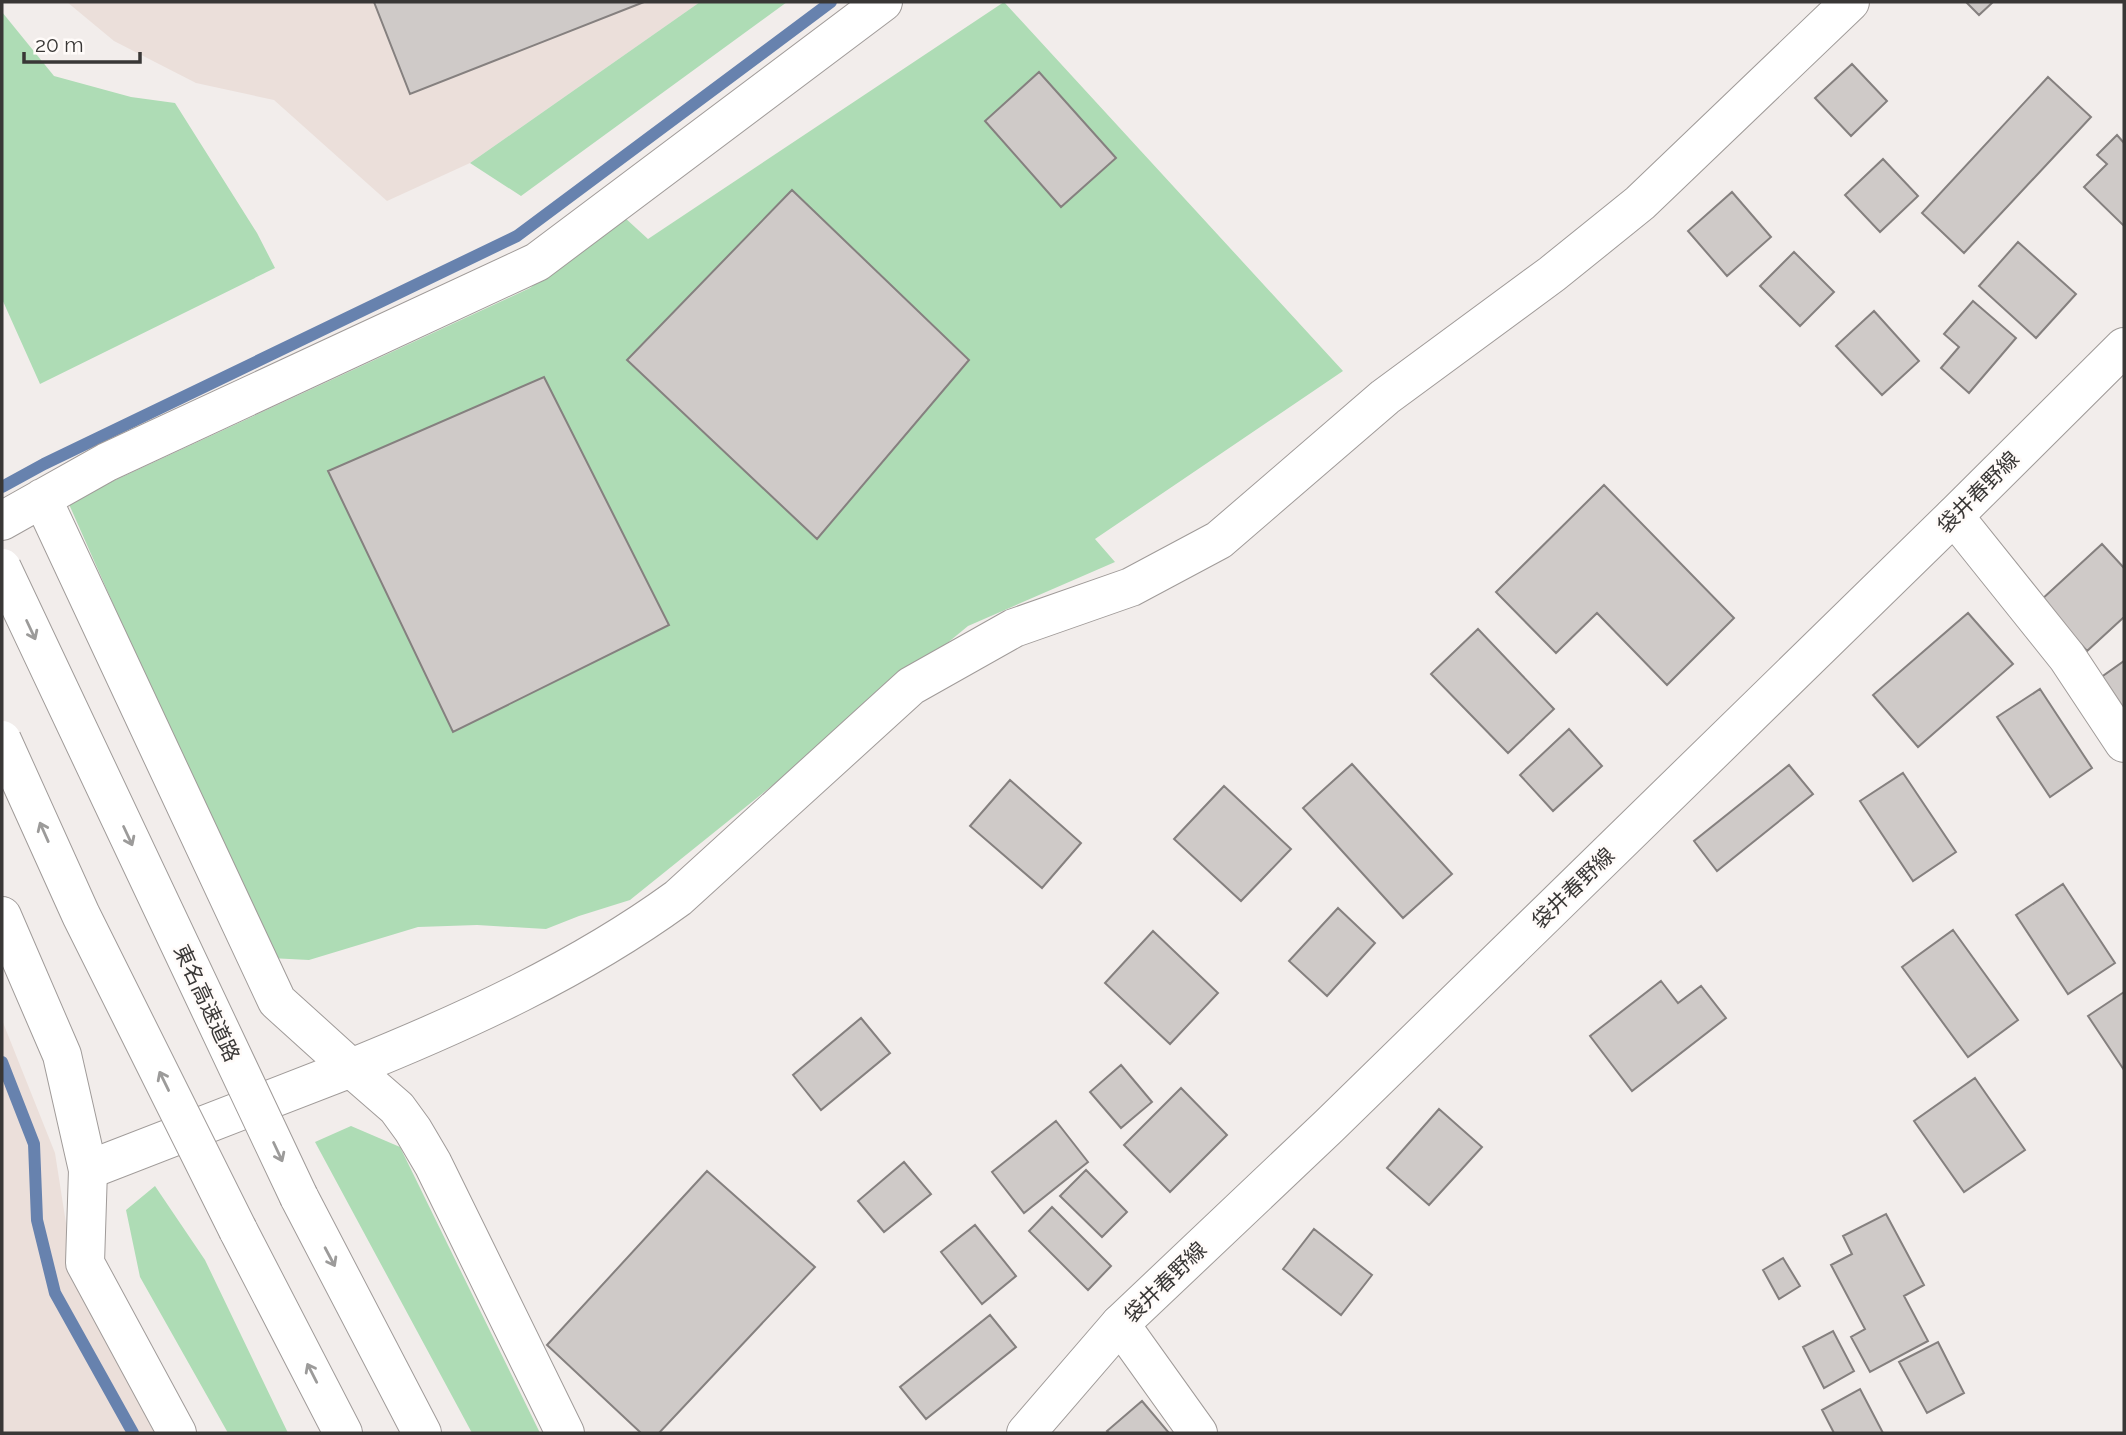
<svg xmlns="http://www.w3.org/2000/svg" width="2126" height="1435" viewBox="0 0 2126 1435" font-family="Raleway,'Noto Sans JP',sans-serif">
<style>
.built{fill:#ebdfda}
.green{fill:#aedcb5}
.lines{fill:none;stroke-linecap:round;stroke-linejoin:round}
.stream{stroke:#6782ae;stroke-width:12}
.building{fill:#cfcac8;stroke:#85807f;stroke-width:2}
.minor-casing{stroke:#a09b99;stroke-width:40}
.tertiary-casing{stroke:#a09b99;stroke-width:40}
.primary-casing{stroke:#a09b99;stroke-width:40}
.motorway-casing{stroke:#a09b99;stroke-width:40}
.minor{stroke:#fff;stroke-width:38}
.tertiary{stroke:#fff;stroke-width:38}
.primary{stroke:#fff;stroke-width:38}
.motorway{stroke:#fff;stroke-width:38}
.motorway-bridge-casing{stroke:#a09b99;stroke-width:40;stroke-linecap:butt}
.motorway-bridge{stroke:#fff;stroke-width:38}
.oneway{stroke:#9c9b9a}
.labels{text-anchor:middle;dominant-baseline:central;stroke-width:5;stroke-linejoin:round;paint-order:stroke}
.street-label{font-size:21px;fill:#393736;stroke:#fffbf9}
</style>
<rect width="100%" height="100%" fill="#f2edeb"/>
<path class="built" d="M67 2H700L470 163 387 201 274 100 196 83 114 41Z
M2 1020 55 1153 73 1268 154 1433H2Z"/>
<path class="green" d="M700 2H787L521 196 470 163Z
M1004 2 1343 371 1095 539 1115 562 968 626 865 711 630 900 579 916 546 929 477 925 418 927 309 960 270 958 68 502 530 288 624 217 648 239Z
M2 12 54 76 131 97 175 103 257 233 275 268 40 384 2 299Z
M351 1126 400 1147 540 1433H472L315 1142Z
M155 1186 205 1260 288 1433H228L140 1277 126 1210Z"/>
<g class="lines">
<path class="stream" d="M2 487 44 464 517 236 831 2
M2 1062 34 1144 37 1220 55 1293 133 1433"/>
</g>
<path class="building" d="M374 2H644L410 94Z
M1966 2H1993L1979 15Z
M1852 64 1887 101 1851 136 1815 98Z
M1039 72 1116 158 1061 207 985 121Z
M2048 77 2091 117 1964 253 1922 213Z
M2117 135 2124 143V226L2084 187 2107 164 2097 155Z
M1883 159 1918 196 1880 232 1845 195Z
M792 190 969 360 817 539 627 360Z
M1732 192 1771 237 1727 276 1688 231Z
M2018 242 2076 294 2036 338 1979 286Z
M1794 252 1834 292 1800 326 1760 286Z
M1973 301 2016 338 1969 393 1941 368 1959 347 1944 334Z
M1874 311 1919 361 1882 395 1836 346Z
M544 377 669 625 453 732 328 471Z
M1604 485 1734 618 1667 685 1597 613 1556 653 1496 592Z
M2102 544 2124 568V617L2087 651 2041 600Z
M1968 613 2013 664 1918 747 1873 695Z
M1478 629 1554 709 1508 753 1431 674Z
M2124 661V710L2100 678Z
M2040 689 2092 768 2050 797 1997 717Z
M1569 729 1602 766 1553 811 1520 775Z
M1352 764 1452 874 1403 918 1303 808Z
M1789 765 1813 794 1717 871 1694 841Z
M1903 773 1956 852 1913 881 1860 801Z
M1010 780 1081 843 1042 888 970 826Z
M1224 786 1291 849 1241 901 1174 839Z
M2063 884 2115 963 2068 994 2016 915Z
M1338 908 1375 943 1327 996 1289 961Z
M1953 930 2018 1020 1968 1057 1902 967Z
M1153 931 1218 993 1170 1044 1105 983Z
M1661 981 1678 1003 1701 986 1726 1018 1632 1091 1590 1036Z
M2124 992V1070L2088 1016Z
M861 1018 890 1053 821 1110 793 1075Z
M1121 1065 1152 1102 1121 1128 1090 1092Z
M1975 1078 2025 1150 1964 1192 1914 1121Z
M1181 1088 1227 1135 1170 1192 1124 1145Z
M1439 1109 1482 1147 1429 1205 1387 1168Z
M1056 1121 1088 1162 1024 1213 992 1172Z
M904 1162 931 1194 884 1232 858 1201Z
M1086 1170 1127 1212 1102 1237 1060 1196Z
M707 1171 815 1267 659 1433H641L547 1345Z
M1052 1207 1111 1266 1088 1290 1029 1231Z
M1886 1214 1924 1285 1904 1296 1928 1341 1870 1372 1851 1337 1865 1329 1831 1265 1852 1254 1843 1236Z
M975 1225 1016 1276 982 1304 941 1252Z
M1314 1229 1372 1275 1341 1315 1283 1269Z
M1783 1258 1800 1286 1779 1299 1763 1270Z
M990 1315 1016 1347 926 1419 900 1387Z
M1833 1331 1854 1371 1824 1388 1803 1347Z
M1938 1342 1964 1393 1927 1413 1899 1362Z
M1860 1389 1883 1433H1834L1822 1410Z
M1142 1401 1169 1433H1109L1107 1431Z"/>
<g class="lines">
<g class="minor-casing">
<path id="minor" d="M42 498 277 1001 351 1068C465 1022 579 970 678 898L911 686 1014 628 1131 587 1219 540 1385 397 1552 274 1640 203 1850 2
M1954 516 2067 657 2124 743
M2 521 107 462 537 262 883 2
M88 1170 351 1068 397 1108 413 1130 433 1164 565 1433
M1120 1324 1198 1433"/>
</g>
<g class="tertiary-casing">
<path id="tertiary" d="M2 916 62 1055 88 1170 85 1263 177 1433"/>
</g>
<g class="primary-casing">
<path id="primary" d="M1026 1433 1120 1324 1329 1126 1954 516 2124 347"/>
</g>
<g class="motorway-casing">
<path id="motorway" d="M299 1197 422 1433
M238 1230 343 1433"/>
</g>
<use href="#minor" class="minor"/>
<use href="#tertiary" class="tertiary"/>
<use href="#primary" class="primary"/>
<use href="#motorway" class="motorway"/>
<g class="motorway-bridge-casing">
<path id="motorway-bridge" d="M2 568 299 1197
M2 740 81 915 238 1230"/>
</g>
<use href="#motorway-bridge" class="motorway-bridge"/>
</g>
<defs><path id="oneway-shaft" d="M-6 0H5M1.5-3L5.5 0L1.5 3" fill="none" stroke-width="1.6" stroke-linecap="round" stroke-linejoin="round" transform="scale(1.75)"/></defs>
<g class="oneway">
<use href="#oneway-shaft" transform="translate(31 630) rotate(65)"/>
<use href="#oneway-shaft" transform="translate(44 832) rotate(-114)"/>
<use href="#oneway-shaft" transform="translate(128 836) rotate(65)"/>
<use href="#oneway-shaft" transform="translate(164 1081) rotate(-116)"/>
<use href="#oneway-shaft" transform="translate(278 1152) rotate(65)"/>
<use href="#oneway-shaft" transform="translate(330 1257) rotate(62)"/>
<use href="#oneway-shaft" transform="translate(312 1373) rotate(-117)"/>
</g>
<g class="labels">
<g class="street-label">
<text transform="translate(1978 492) rotate(-45)">袋井春野線</text>
<text transform="translate(1573 888) rotate(-44)">袋井春野線</text>
<text transform="translate(207 1003) rotate(65)">東名高速道路</text>
<text transform="translate(1165 1282) rotate(-44)">袋井春野線</text>
</g>
</g>
<rect width="2126" height="1435" fill="none" stroke="#393736" stroke-width="7"/>
<path d="M24 52v10h116v-10" fill="none" stroke="#393736" stroke-width="3.5"/>
<text x="35" y="52" font-size="21" fill="#393736" stroke="#fffbf9" stroke-width="5" paint-order="stroke">20 m</text>
</svg>
